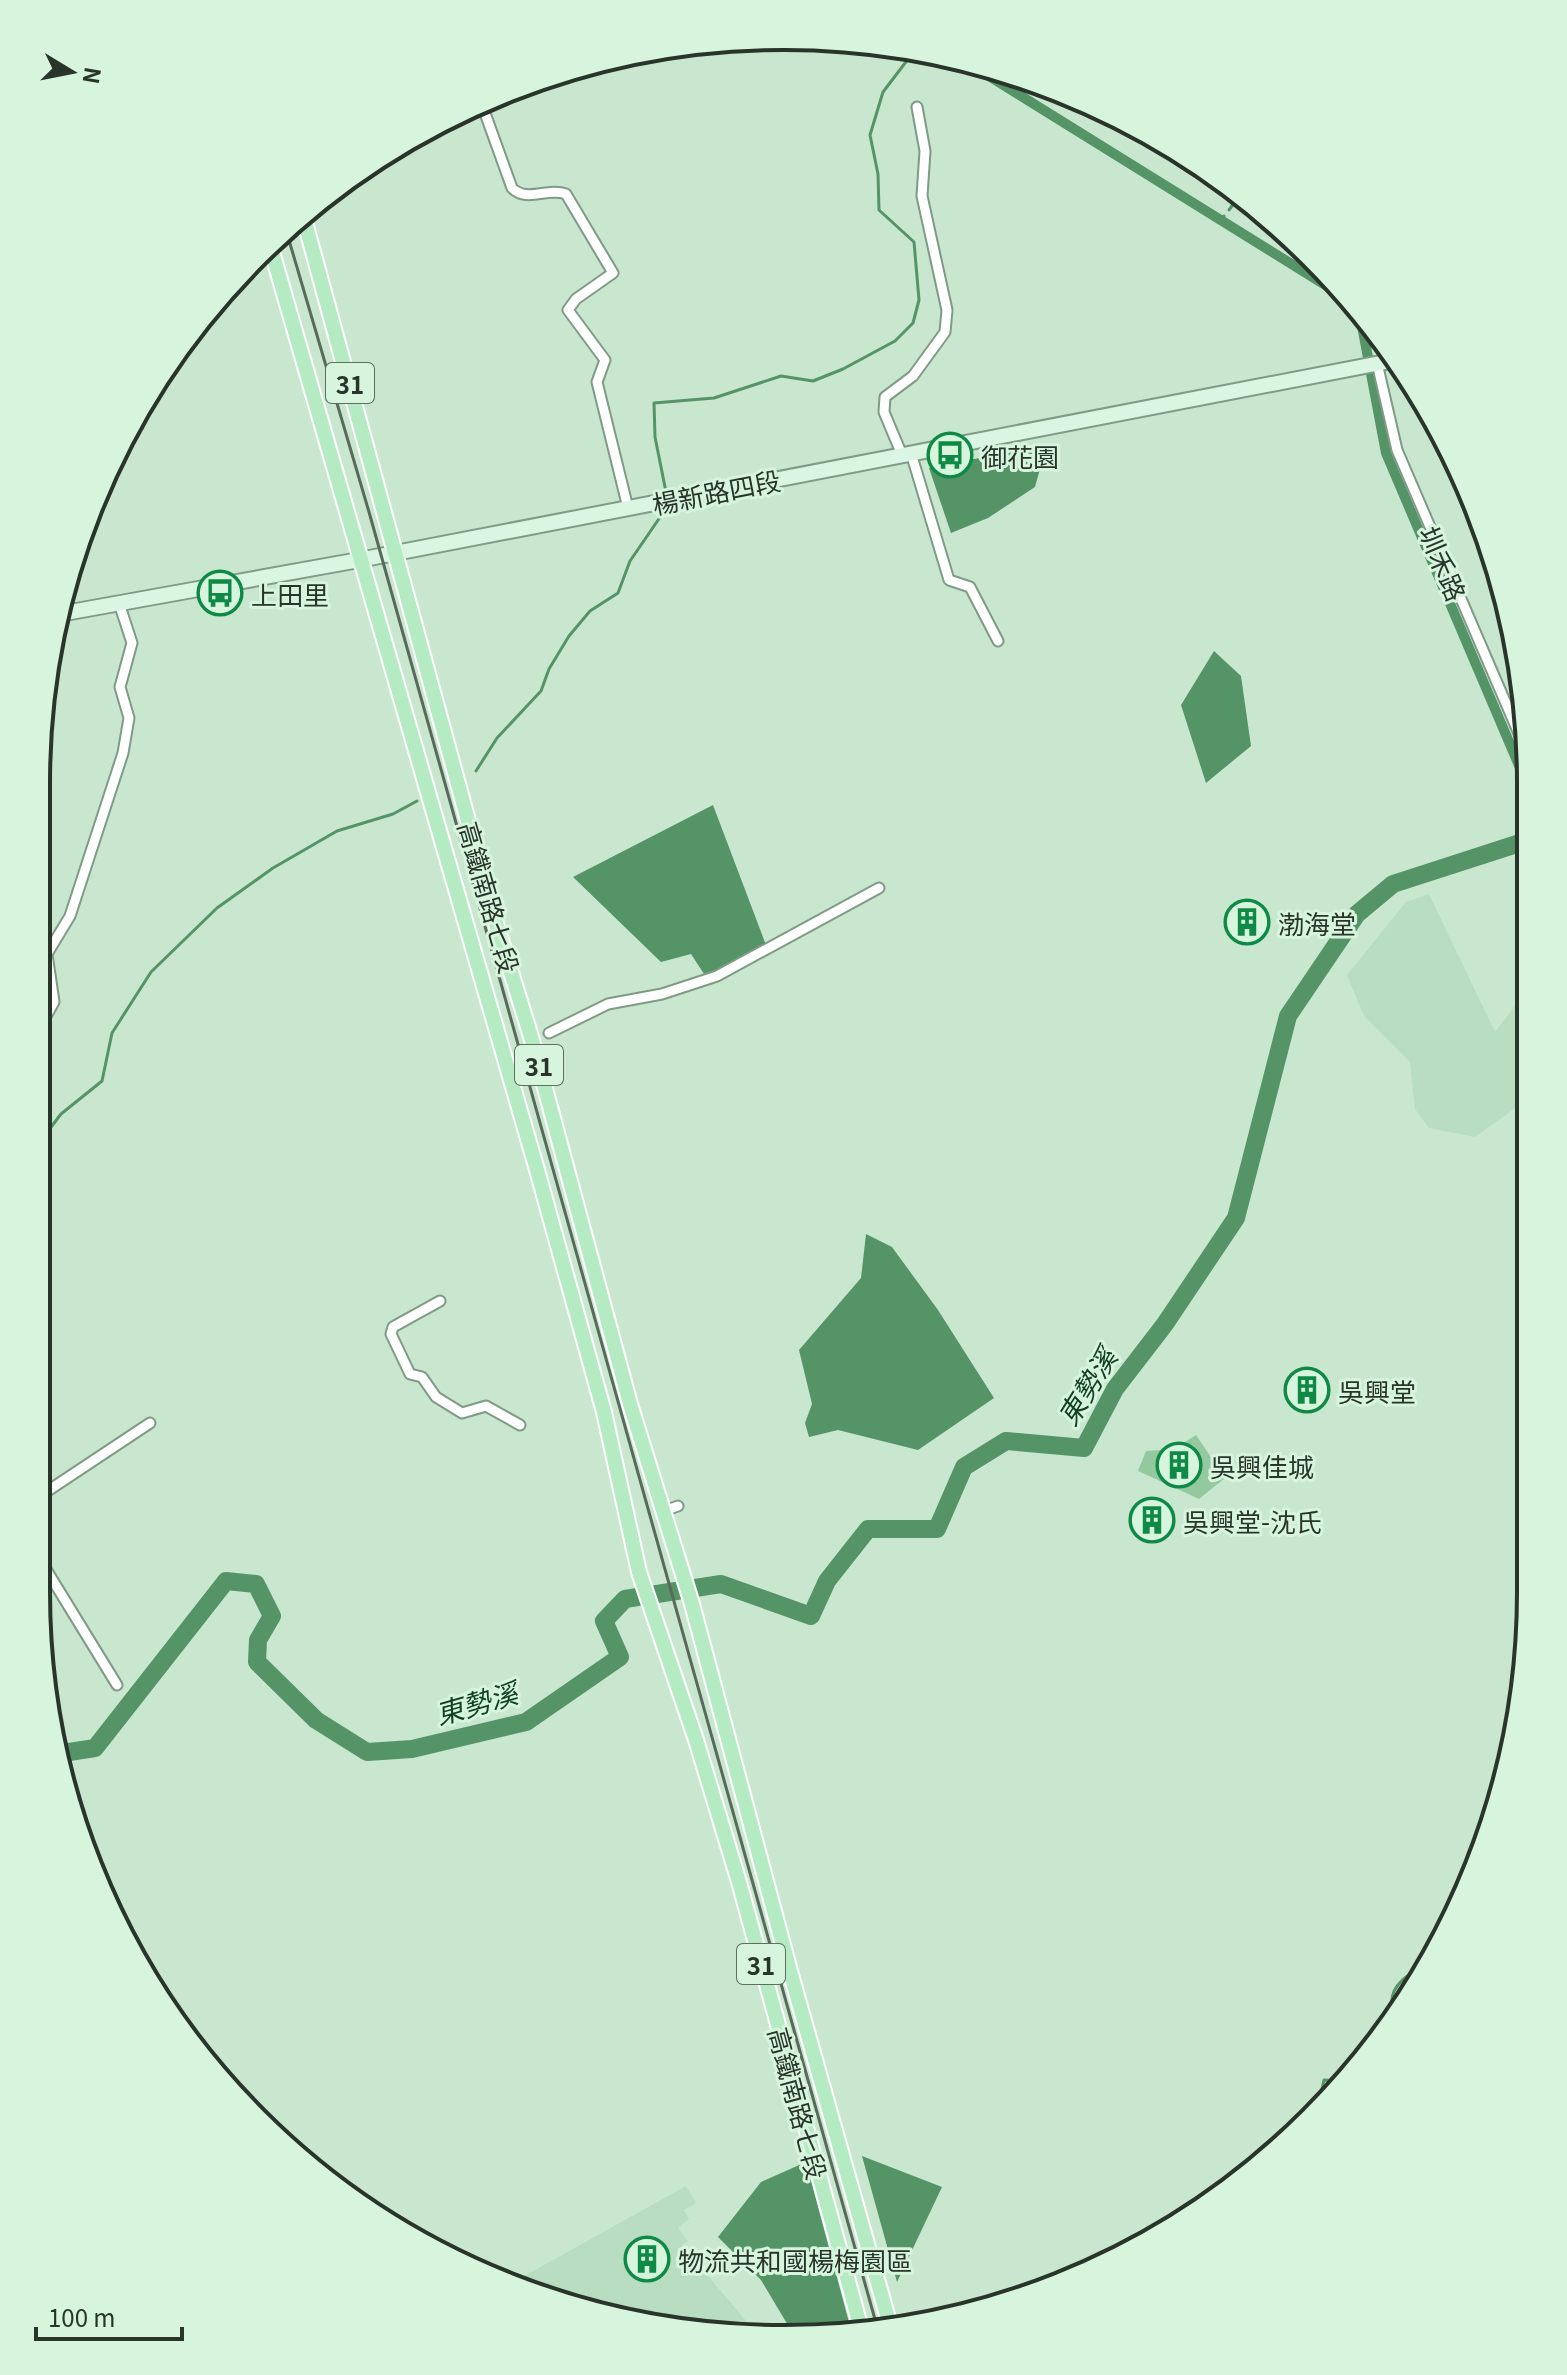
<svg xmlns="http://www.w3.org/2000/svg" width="1567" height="2375" viewBox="0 0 1567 2375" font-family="Georgia,'Noto Sans TC',serif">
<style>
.built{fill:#b8ddc0}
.green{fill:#94c9a0}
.water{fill:#559466}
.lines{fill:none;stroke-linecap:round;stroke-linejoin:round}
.stream{stroke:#559466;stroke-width:3}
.canal{stroke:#559466;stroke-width:10}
.river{stroke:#559466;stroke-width:18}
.street-casing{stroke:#7f9b85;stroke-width:13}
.secondary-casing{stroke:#7f9b85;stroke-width:18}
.primary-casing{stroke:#fff;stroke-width:18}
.street{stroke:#fff;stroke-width:9}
.secondary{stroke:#daf5e1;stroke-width:14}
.primary{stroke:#b4ebc3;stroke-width:14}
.rail{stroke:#596a5c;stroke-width:3}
.labels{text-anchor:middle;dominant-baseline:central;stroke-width:6;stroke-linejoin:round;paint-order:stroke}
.shield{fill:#d6f5dc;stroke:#5d6f60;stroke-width:2}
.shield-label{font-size:24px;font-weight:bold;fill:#29352b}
.poi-label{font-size:26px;fill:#29352b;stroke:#d6f5dc;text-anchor:start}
.street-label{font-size:26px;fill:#29352b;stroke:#d6f5dc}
.water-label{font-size:28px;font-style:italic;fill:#114122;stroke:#d6f5dc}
.rim{fill:none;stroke:#29352b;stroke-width:4}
</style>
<rect width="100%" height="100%" fill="#c9e7cf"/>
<path class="built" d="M1429 894 1495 1032 1528 989V1099L1475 1137 1429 1128 1415 1109 1410 1062 1364 1016 1347 975 1406 902Z
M686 2186 696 2203 684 2210 689 2219 678 2228 688 2241 682 2245 758 2335 734 2337 508 2285Z"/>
<path class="green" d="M1196 1435 1225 1478 1199 1499 1138 1471 1146 1451 1174 1449Z"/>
<path class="water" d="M1035 447 1043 458 1035 487 988 518 951 533 929 468Z
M1214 651 1241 676 1251 746 1206 783 1181 705Z
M713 805 766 945 706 977 691 954 661 962 573 877Z
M866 1234 892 1247 938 1310 994 1398 918 1450 838 1430 809 1437 805 1423 812 1404 799 1350 861 1278Z
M862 2156 942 2187 897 2282Z
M806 2162 850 2326 792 2332 761 2280 718 2237 761 2182Z"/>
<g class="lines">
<path class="stream" d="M1229 210 1240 195
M1222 219 1224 216
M666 492 655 437 654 403 714 398 781 376 813 381 843 369 895 341 913 323 919 300 914 242 879 210 878 174 870 135 883 92 915 50
M476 771 497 738 541 691 549 669 569 636 590 611 618 593 630 561 665 510
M39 1143 61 1114 102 1081 112 1033 151 972 217 908 273 868 337 831 393 814 417 801
M1460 1902 1461 1890 1467 1881
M1396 2009 1392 2004C1390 1985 1410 1973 1425 1965
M1318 2107 1324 2080 1348 2081"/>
<path class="canal" d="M968 63 1351 301
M1359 310 1386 453 1529 789"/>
<path class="river" d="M63 1753 95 1748 226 1581 256 1584 272 1616 258 1640 257 1662 316 1720 367 1752 412 1749 526 1722 620 1657 604 1621 625 1599 721 1584 811 1616 827 1581 868 1529H937L964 1467 1006 1441 1084 1448 1115 1389 1165 1324 1236 1218 1288 1016 1357 914 1393 884 1529 840"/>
<g class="street-casing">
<path id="street" d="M481 102 512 188C527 203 548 187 566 194L613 273 576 299 568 310 605 360 597 382 628 508
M1374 326 1389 361
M1377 363 1397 450 1529 757
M911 453 949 580 970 587 998 641
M902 455 884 412 885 397 913 376 945 332 947 310 922 196 925 151 917 107
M40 1027 54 1002 47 954 70 916 123 753 129 718 120 687 132 643 119 603
M549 1033 608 1004 662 994 717 976 879 888
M440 1301 393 1327 391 1334 410 1374 422 1377 436 1397 462 1413 486 1406 520 1425
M37 1498 150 1423
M664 1511 678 1506
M36 1553 117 1685"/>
</g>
<g class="secondary-casing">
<path id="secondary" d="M65 613C163 596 261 577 359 560L1396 360"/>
</g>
<g class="primary-casing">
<path id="primary" d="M303 215 497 927 532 1040 630 1404 692 1604 790 1971 889 2322
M270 245 537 1170 604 1412 639 1572 696 1740 739 1882 860 2325"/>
</g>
<use href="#street" class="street"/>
<use href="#secondary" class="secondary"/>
<use href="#primary" class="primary"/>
<path class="rail" d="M286 230 369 512 876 2323"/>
</g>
<defs>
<g id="bus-ring" transform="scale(2.3)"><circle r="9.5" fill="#d6f5dc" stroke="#0f8a46" stroke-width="1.5"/><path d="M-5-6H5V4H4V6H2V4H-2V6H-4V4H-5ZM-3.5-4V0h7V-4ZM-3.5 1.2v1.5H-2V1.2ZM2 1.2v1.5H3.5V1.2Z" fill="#0f8a46"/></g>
<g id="building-ring" transform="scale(2.3)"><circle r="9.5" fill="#d6f5dc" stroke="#0f8a46" stroke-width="1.5"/><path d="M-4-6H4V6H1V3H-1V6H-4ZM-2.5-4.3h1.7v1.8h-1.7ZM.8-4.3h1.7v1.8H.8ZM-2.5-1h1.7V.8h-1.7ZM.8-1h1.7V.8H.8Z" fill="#0f8a46"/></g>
</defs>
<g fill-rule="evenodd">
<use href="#bus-ring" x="950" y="455"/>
<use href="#bus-ring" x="220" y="593"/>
<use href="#building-ring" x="1247" y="922"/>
<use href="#building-ring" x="1307" y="1390"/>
<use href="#building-ring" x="1179" y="1465"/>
<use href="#building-ring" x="1152" y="1520"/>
<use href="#building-ring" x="647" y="2259"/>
</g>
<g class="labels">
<g class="shield">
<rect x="326" y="363" width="48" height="40" rx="6"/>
<rect x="515" y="1045" width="48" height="40" rx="6"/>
<rect x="737" y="1944" width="48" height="40" rx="6"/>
</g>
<g class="shield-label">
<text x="350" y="383">31</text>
<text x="539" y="1065">31</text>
<text x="761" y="1964">31</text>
</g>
<g class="poi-label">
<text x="981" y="455">御花園</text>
<text x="251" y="593">上田里</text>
<text x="1278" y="922">渤海堂</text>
<text x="1338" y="1390">吳興堂</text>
<text x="1210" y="1465">吳興佳城</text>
<text x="1183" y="1520">吳興堂-沈氏</text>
<text x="678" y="2259">物流共和國楊梅園區</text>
</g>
<g class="street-label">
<text transform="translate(716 491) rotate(-11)">楊新路四段</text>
<text transform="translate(1444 563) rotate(67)">圳禾路</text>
<text transform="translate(490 897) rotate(74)">高鐵南路七段</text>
<text transform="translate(799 2103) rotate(75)">高鐵南路七段</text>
</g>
<g class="water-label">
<text transform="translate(1086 1386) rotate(-58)">東勢溪</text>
<text transform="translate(476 1702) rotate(-16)">東勢溪</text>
</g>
</g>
<path d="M0 0H1567V2375H0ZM783 50H784A733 733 0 0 1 1517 783V1592A733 733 0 0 1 784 2325H783A733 733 0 0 1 50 1592V783A733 733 0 0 1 783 50Z" fill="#d6f5dc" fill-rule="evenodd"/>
<path class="rim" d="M783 50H784A733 733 0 0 1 1517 783V1592A733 733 0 0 1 784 2325H783A733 733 0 0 1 50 1592V783A733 733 0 0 1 783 50Z"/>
<g transform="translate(72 72) rotate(100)" stroke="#d6f5dc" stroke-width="6" paint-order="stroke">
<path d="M0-6L14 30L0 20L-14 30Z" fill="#29352b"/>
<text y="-12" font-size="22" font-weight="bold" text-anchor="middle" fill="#29352b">N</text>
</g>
<path d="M36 2327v12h146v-12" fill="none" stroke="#29352b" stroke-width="4"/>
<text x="48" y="2327" font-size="24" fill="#29352b" stroke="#d6f5dc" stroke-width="6" paint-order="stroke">100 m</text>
</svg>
